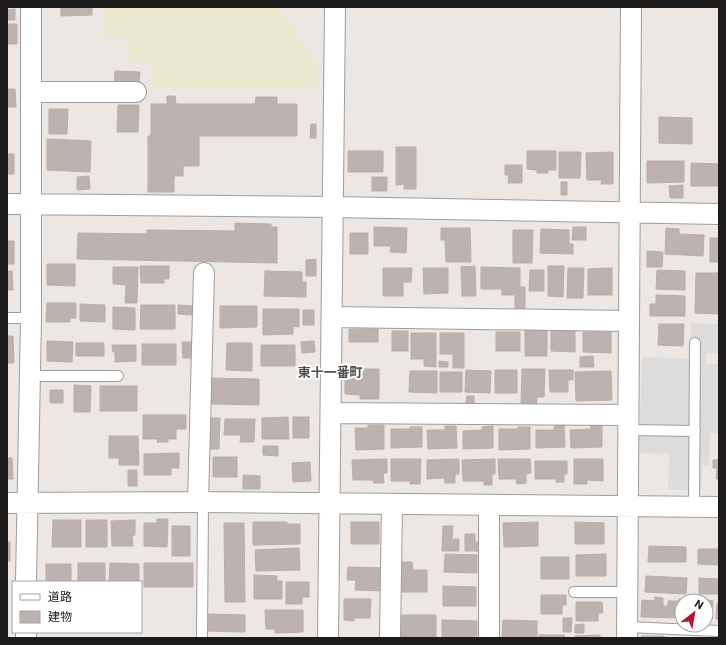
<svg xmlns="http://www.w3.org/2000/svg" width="726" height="645" viewBox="0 0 726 645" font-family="Roboto,'Noto Sans JP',sans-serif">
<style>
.farmland{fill:#eae8ce}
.parking{fill:#dcdcdc}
.building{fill:#bcb2af;stroke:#bdaca6}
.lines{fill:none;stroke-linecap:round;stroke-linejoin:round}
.lane-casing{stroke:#9d9d9d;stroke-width:12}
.street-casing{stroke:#9d9d9d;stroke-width:22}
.lane{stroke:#fff;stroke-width:10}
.street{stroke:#fff;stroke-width:20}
.labels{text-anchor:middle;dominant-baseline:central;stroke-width:4;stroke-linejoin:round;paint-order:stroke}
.quarter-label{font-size:13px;font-weight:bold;fill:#4f4f4f;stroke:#fff}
</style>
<rect width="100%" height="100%" fill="#ece7e2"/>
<path class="farmland" d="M104 7H279L318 66 317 90 154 88 150 65 128 60V37L105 36Z"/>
<path class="parking" d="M691 323 719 324V353H706V364H719V433H710L709 465H702L701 491 668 489 670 454 639 453 642 357 690 359Z"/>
<path class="building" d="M61 7H92V15L61 16Z
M15 9V20H7V10Z
M7 24H17V44H7Z
M115 71 140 72 139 85H114Z
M7 89H15L16 107H7Z
M167 96H175L176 104H255L256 97H277V104H297V136H199V166H183V176H174V192H148V136H151V104H167Z
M118 105H139L138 132H117Z
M49 109H68L67 134H49Z
M659 117 692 118V144L659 143Z
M311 124H316V138H310Z
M47 139 91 141 90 172 47 170Z
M396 147H416V189H404V184L396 185Z
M348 151H383V172H348Z
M527 151H556V170H548V173H537V170L527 169Z
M559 152H581L580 178H559Z
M613 152V184H601L602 180H587L586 153Z
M7 154H14V174H7Z
M647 161H684V182L647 183Z
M691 163 719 164V186H691Z
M505 165H522V183H508L509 175H505Z
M89 176 90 189 77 190V177Z
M372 177H387V191H372Z
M561 182H567V195H561Z
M683 185V198H670L669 186Z
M235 223 271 224V227H277V263L77 259 78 233 147 234V230L235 231Z
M374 227 407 228 406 253 390 252 391 246H374Z
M573 227H586V240H572Z
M441 228H470L471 262H446L445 240H441Z
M666 228 679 229V234L704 235 703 256 665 254Z
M541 229 569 230V244H573V254L540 253Z
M513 230H533L532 263H513Z
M350 233H368V254H350Z
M710 238H719V262H710Z
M7 241H14V264H7Z
M647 251 663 252 662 267H647Z
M316 259V276H306V260Z
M47 264H75V286L47 285Z
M140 266H169V279H164V283H141Z
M475 266 476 296H462L461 267Z
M548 266H564L563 297 548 296Z
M113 267H138L137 303H125L126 285 113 284Z
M481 267 520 268V287H525V309H515V295H502V289H481Z
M383 268H412L411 282H403V296H383Z
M423 268H448V293L424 294Z
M568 268H584L583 298H567Z
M612 268V295H588V269Z
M530 270H544V291H529Z
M657 270 685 271V290L656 289Z
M7 271H12L13 290H7Z
M265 271 302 272V282H306V297L264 296Z
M696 273H719V314L695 313Z
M656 295 685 296V316H650V304H656Z
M47 303H76V318H70V322H46Z
M80 304 105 305V322L80 321Z
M141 305H175V329H140Z
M178 305 193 306V315L178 314Z
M220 306H257V327L220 328Z
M113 307 135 308V330L113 329Z
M263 309H299V327L293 326V334L263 335Z
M303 310H314V325H303Z
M659 324H684L683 346 658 345Z
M349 329H378V342H349Z
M525 330H547V356H525Z
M392 331H408V351H392Z
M551 331H575V352L551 351Z
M496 332H520V351H496Z
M583 332H611V353L583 352Z
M411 333H436V367L424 366V359H411Z
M440 333H464V368H453V354H440Z
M7 336H13L14 363H7Z
M47 341 73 342 72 362 47 361Z
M314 341 315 352 302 353 301 342Z
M182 342H192L193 358H183Z
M76 343H104V356H76Z
M227 343H252V371L226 370Z
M142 344H176V365H142Z
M112 345H136V361L115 362V352H113Z
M261 345H295V366H261Z
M593 356 594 367H580V357Z
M439 361 448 362V367H439Z
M345 369H379V399H360V395L345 394Z
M522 369H545L544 397H537L536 407H521Z
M466 370 491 371 490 393 465 392Z
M495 370H517V393H495Z
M549 370H573V380H568V392H550Z
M410 371H437V393L409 392Z
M611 371 612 400 576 401 575 372Z
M440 372H462V392H440Z
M212 378 259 379V405L212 404Z
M74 385 91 386 90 412H74Z
M100 386H137V411H100Z
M50 390H63V403H50Z
M467 396H474V403H466Z
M143 415H186V429H176V439H168V442H157L158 439H143Z
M288 417 289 439H262V418Z
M293 417H309V438H293Z
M210 418H220L219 449H209Z
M225 419H255L254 442H240L241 435H224Z
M368 425H384V449L356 450 355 428H368Z
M564 425 565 447 536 448V430H554V426Z
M590 425H602V447L571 448 570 430 591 429Z
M445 426H456L457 448 428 449 427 430H445Z
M493 426V448L463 449V431L482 430V427Z
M410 427H422V447L391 448V429H410Z
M518 427H530V449L499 450V429H518Z
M109 436H138L139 465H119V458H109Z
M263 446H278V456L263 455Z
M719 447V479H716L717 468H713V460H719Z
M179 453V468H171V475H144V454Z
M213 457H237V477H213Z
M7 458H12L13 479H7Z
M387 459V473H383L384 483H374L373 480H353L352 460Z
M391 459H421L420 484H410V481H391Z
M459 459V474H455V483H445L444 478 427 479V460Z
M495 459V474H492V485H484V481H463L462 460Z
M498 459H530L531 473 526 474V483L517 484 516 479H499Z
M574 459H603V481L587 480V484H574Z
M535 461H567V474H564V482H556V479H535Z
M310 462 311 481 293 482 292 463Z
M128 470H137V486H128Z
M243 475 260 476V489H243Z
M157 519H168L167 547 144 546V523H157Z
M53 520H81V547H52Z
M86 520H107V547H86Z
M135 520V535L132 536 133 546H112L111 521Z
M253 522H287V524H300V544L253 545Z
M351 522H379V544H351Z
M538 522V546L504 547 503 523Z
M575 522 604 523V544H575Z
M224 523H244L245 602H225Z
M172 526H190V556H172Z
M443 526H453L452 539H459V551H442Z
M465 534H475V542H480L479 551H465Z
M7 542H10V561H7Z
M649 546 686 547V562H648Z
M299 548 300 570 256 571 255 550Z
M698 549H719V565L698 564Z
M445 554 477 555V573L444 572Z
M606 554V576H576V555Z
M541 557H569V579H541Z
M398 562H412L413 570H427V592H399Z
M78 563H105V582H78Z
M110 563 139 564V582H109Z
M144 563H193V587H144Z
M46 564H71V581L46 580Z
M348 567 384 568V591L355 590 356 580H347Z
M254 575 277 576V581H282V599H254Z
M646 576 687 578 686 594 645 592Z
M699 578 719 579V594H699Z
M286 582H309V597H302V604H286Z
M443 586 476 587V606H443Z
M541 595H566V605H562V614H541Z
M655 597 663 598V606H668V601H679V599H687V601H682V618L641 617 642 600 655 601Z
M344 599H371L370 618H354V621L344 620Z
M706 600 713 601 712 619H706Z
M576 602H602L603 613H598V621H576Z
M717 603H719V619H716Z
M265 610H303V632L275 633V629H266Z
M205 614 245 615V632L204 631Z
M400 615H436V638H399Z
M563 618H572L571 632H563Z
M442 620 477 621V636L442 638Z
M503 620 537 621V638H502Z
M584 624V633H575V625Z
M539 635H564L565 638H539Z
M600 635V638H575V636Z
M642 636H664V638H642Z"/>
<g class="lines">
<g class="lane-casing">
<path id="lane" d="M7 318H31
M29 376H118
M628 430 695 431
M694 507 695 343
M574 592H628
M627 627 719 631
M202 638 203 502"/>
</g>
<g class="street-casing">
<path id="street" d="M31 92H136
M7 204 333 207 719 214
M332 317 629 321
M331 413 628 415
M198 502 204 273
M7 503 203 502 719 507
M26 582 31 318V7
M26 632V638
M328 638 335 7
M390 638 392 504
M489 638V505
M627 638 631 7"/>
</g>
<use href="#lane" class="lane"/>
<use href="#street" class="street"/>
</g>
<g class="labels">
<g class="quarter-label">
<text x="330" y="372">東十一番町</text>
</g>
</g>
<rect width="726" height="645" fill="none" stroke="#1c1c1c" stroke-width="16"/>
<rect x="12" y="581" width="130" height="52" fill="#ffffff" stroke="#a4a4a4"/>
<rect x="20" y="594" width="20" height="6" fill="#ffffff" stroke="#a4a4a4"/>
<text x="48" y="601" font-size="12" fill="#1c1c1c">道路</text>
<rect x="20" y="611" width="20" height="12" fill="#bcb2af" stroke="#a4a4a4"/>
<text x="48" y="621" font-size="12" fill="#1c1c1c">建物</text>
<g transform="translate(694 613) rotate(31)"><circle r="19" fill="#ffffff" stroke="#a4a4a4"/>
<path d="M0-3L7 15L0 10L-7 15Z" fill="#b80f27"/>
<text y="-6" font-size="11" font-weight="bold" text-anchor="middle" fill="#1c1c1c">N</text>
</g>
</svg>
